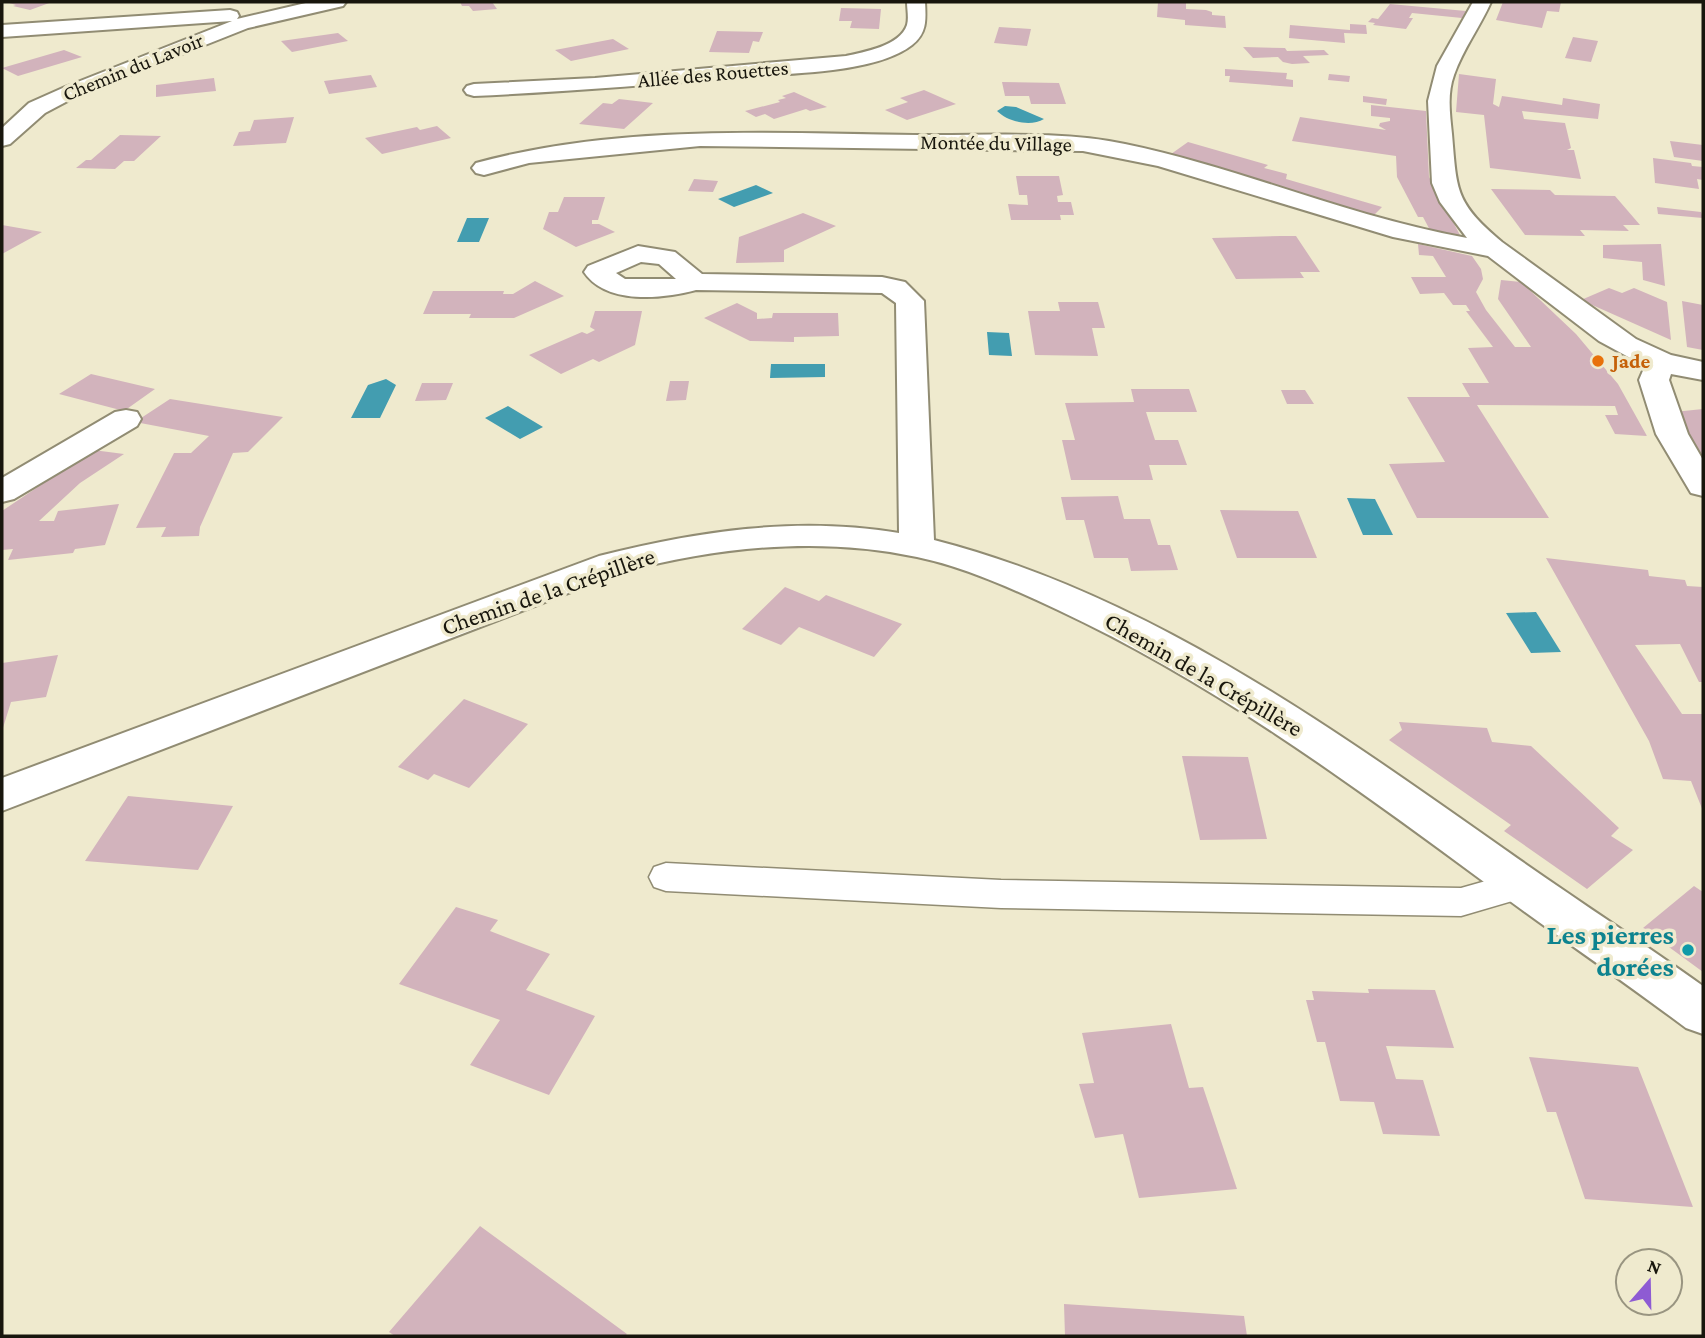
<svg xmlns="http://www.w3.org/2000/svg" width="1705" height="1338" viewBox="0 0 1705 1338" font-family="'Crimson Pro',serif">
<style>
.water{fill:#439db0}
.building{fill:#d2b3bc}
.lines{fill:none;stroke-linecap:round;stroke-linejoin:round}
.service-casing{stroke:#918c73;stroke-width:3}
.minor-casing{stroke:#918c73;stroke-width:4}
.service{fill:#fff;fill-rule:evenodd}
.minor{fill:#fff;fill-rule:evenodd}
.food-dot{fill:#e8710a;stroke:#efeace;stroke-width:2.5}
.culture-dot{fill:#0f9aa8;stroke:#efeace;stroke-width:2.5}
.labels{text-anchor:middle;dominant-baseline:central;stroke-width:7;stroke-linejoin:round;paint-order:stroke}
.far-street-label{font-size:21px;fill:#18160d;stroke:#efeace}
.far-food-label{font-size:21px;font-weight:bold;fill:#c56008;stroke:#efeace;text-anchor:start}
.street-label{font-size:24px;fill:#18160d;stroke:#efeace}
.near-culture-label{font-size:28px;font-weight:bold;fill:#0d838f;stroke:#efeace;text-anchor:end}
</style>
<rect width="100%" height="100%" fill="#efeace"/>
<path class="water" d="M1005 106 1016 107 1044 119C1031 127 1008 122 997 111Z
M756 185 773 193 734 207 718 199Z
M467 218H489L479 242H457Z
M987 332 1009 333 1012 356 989 355Z
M771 364H825V377L770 378Z
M386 379 396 385 380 418H351L368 385Z
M508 406 543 427 520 439 485 418Z
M1347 498 1375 499 1393 535H1363Z
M1536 612 1561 652 1531 653 1506 613Z"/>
<path class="building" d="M6 2H52L30 10 13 6 16 5Z
M460 2H492L497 9 473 11 469 6H462Z
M1158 2H1186V9L1206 10 1212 12V15L1225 16 1226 28 1185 25V20L1157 17Z
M1503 2H1561L1559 12 1547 11 1542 28 1496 20Z
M1390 4 1466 11 1462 18 1412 13 1409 18H1413L1406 29 1373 25 1375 23 1368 22 1372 18 1378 19Z
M841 8 881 9 879 29 850 28 852 21H839Z
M1350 24 1366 25 1367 34 1344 33 1345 43 1289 38 1290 25 1350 30Z
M999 27 1031 29 1027 46 994 43Z
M717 31 763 32 759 42 753 41 749 53 709 52Z
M338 33 348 41 292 52 281 41Z
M1573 37 1598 41 1591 62 1565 58Z
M613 39 629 49 571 61 555 50Z
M1243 47 1285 48 1287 51 1324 50 1329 55 1303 56 1310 63 1292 64 1283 62 1278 57 1253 58Z
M64 50 82 57 18 76 2 68Z
M1225 69 1287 73 1286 79 1293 80V87L1229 82 1230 76H1225Z
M1329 74 1350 76 1349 82 1328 80Z
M1459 74 1496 79 1493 104 1499 107 1502 96 1562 105 1563 98 1600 104 1598 119 1522 111 1524 119 1565 123 1571 148 1567 150H1574L1581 179 1490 168 1484 115 1456 112Z
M371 75 377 87 329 94 324 81Z
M214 78 216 91 156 97V85Z
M1002 82 1059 83 1066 104H1031L1029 96H1005Z
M924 90 956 104 907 120 885 110 908 102 900 98Z
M794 92 827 107 810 111 806 109 774 119 765 114 756 117 745 111 780 102 778 100 786 98 782 96Z
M1363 96 1387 99 1386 105 1363 102Z
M619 99 653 103 624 129 579 124 603 103 612 104Z
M1371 105 1426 111 1429 177 1461 237 1431 232 1423 217H1418L1397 177 1396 156 1292 141 1300 117 1386 130 1379 126 1380 123 1390 121V118L1371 116Z
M294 117 286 143 233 146 239 132 250 131 254 120Z
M437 126 451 138 382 154 365 138 417 127 420 130Z
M120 135 161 136 134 161H124L115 169 76 168 86 160H91Z
M1670 141 1703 145V161L1674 157Z
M1188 142 1268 165 1264 168 1287 174 1286 179 1382 207 1370 219 1164 159Z
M1653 158 1691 163 1692 166 1703 167V180L1697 179 1699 189 1655 183Z
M1016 176H1059L1063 195 1057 196 1058 202H1071L1074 215H1060L1061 220H1011L1008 204 1028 205 1027 195H1019Z
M694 179 718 181 713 192 688 191Z
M1491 189 1550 190 1555 195 1615 196 1640 225H1623L1629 231 1580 230 1585 236 1525 235Z
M564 197H605L598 220H592V224H599L615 232 576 247 543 229 549 212H558Z
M1657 207 1701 212 1703 218 1658 214Z
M803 213 836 226 784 250V262L736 263 739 237Z
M2 225 42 232 2 254Z
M1281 236H1296L1320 272H1300L1304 278 1236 279 1212 238Z
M1418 244 1472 256 1481 269 1483 279 1476 292 1486 310 1515 347H1531L1498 299 1501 280 1521 282 1576 334 1618 384 1647 436 1615 434 1605 415H1618L1615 406 1477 405 1549 518H1417L1389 464 1445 462 1407 397H1470L1462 383H1489L1468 348 1493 347 1466 311H1470L1466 305H1453L1444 293 1420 294 1411 277H1446L1433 256 1419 255Z
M1661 244 1665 286 1643 280 1642 262 1603 258V245Z
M535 281 564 296 514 318H469L471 314H423L433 291H504L503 294H513Z
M1609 288 1622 293 1634 288 1667 302 1671 340 1581 300Z
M1682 301 1703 305V350L1687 347Z
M1058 302H1098L1105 328H1092L1098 356 1035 355 1028 311H1060Z
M737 303 757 313V319L772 318 773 313H838L839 336 794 337V342L750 341 704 318Z
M595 311H642L635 345 599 362 593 359 561 374 529 355 582 332 587 334 595 330 590 327Z
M91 374 155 389 124 411 59 394Z
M670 381H689L686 400 666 401Z
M422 383H453L446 400 415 401Z
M1131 389H1189L1197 412H1146L1155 440H1178L1187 465H1149L1153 480H1071L1062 440H1075L1065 403 1134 402Z
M1281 390H1305L1314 404H1287Z
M170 399 283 417 248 452 233 453 200 527 199 536 161 537 166 527 136 528 174 453H191L209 436 135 422Z
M1703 409V465L1674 412Z
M93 450 124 454 80 483 39 521H54L58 511 119 504 105 545 75 549 73 553 8 560 13 549 2 550V511Z
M1118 496 1124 519H1150L1158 545H1170L1178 570 1131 571 1128 558H1094L1084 520H1066L1061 497Z
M1220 510 1298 511 1317 558H1237Z
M1546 558 1648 570 1649 576 1685 580 1687 586 1703 587V682H1699L1680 644 1635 645 1682 714H1703V811L1691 781 1663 779 1649 741Z
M785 587 819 601 826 595 902 624 874 657 799 627 781 645 742 629Z
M58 655 46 697 11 702 2 731V663Z
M464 699 528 724 469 788 434 774 428 780 398 767Z
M1399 722 1487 728 1492 742 1531 746 1619 828 1611 836 1633 850 1587 889 1504 831 1511 825 1389 740 1402 730Z
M1182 756 1248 757 1267 839 1200 840Z
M128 796 233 806 198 870 85 861Z
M1694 886 1703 892V972L1643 928Z
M456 907 498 920 490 931 550 954 526 990 595 1016 549 1095 470 1065 500 1020 399 984Z
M1368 989 1435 990 1454 1048 1386 1046 1396 1079 1423 1080 1440 1136 1383 1134 1374 1102 1340 1101 1325 1042H1317L1306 1000H1314L1312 991 1369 993Z
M1171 1024 1189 1088 1203 1087 1237 1189 1139 1198 1123 1134 1095 1138 1079 1084 1094 1083 1082 1033Z
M1529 1057 1638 1067 1693 1207 1585 1199 1556 1112H1547Z
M480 1226 627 1334 625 1336H395L389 1332Z
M1064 1304 1244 1316 1247 1336H1065Z"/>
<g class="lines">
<g class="service-casing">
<path id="service" d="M666 863 1001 880 1461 888 1521 871 1533 875 1538 885 1533 895 1461 916 1001 908 666 891 654 887 649 877 654 867Z"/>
</g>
<g class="minor-casing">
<path id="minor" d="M310 2H346L343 6 248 28 79 95 45 113 10 144 2 146V128L29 103 65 87 232 21 2 37V25L230 10 237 12 239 16 237 19Z
M907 2H925C926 20 927 33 912 45 875 74 787 73 740 77 651 85 563 92 474 96L467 94 464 90 467 86 474 84 595 78 846 56C864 52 900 46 907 25 909 18 907 9 907 2Z
M1473 2H1491C1480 27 1463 49 1454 75 1447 94 1450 114 1452 134 1457 192 1455 202 1502 242L1636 339 1671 355 1703 362V380L1671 374 1669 380 1688 434 1703 460V496L1691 493 1656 434 1639 380 1645 366 1599 341 1488 256 1393 237 1158 166 1083 151 700 146 529 163 484 175 476 173 472 168 476 163C619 124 771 133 918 135 986 136 1058 130 1125 144 1241 168 1350 217 1467 238L1440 202 1432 183 1428 101 1437 66Z
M638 246 675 252 702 274 882 277 905 282 924 301 934 540C1146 594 1331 727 1507 851 1572 897 1639 940 1703 986V1034L1686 1028C1618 977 1548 930 1480 879 1346 780 1210 681 1058 610 1013 589 965 567 917 557 820 536 718 547 623 572L2 811V778L599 556C698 531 797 516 899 533L896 303 882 293 696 290C662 299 606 305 584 272L588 266ZM641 262 659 264 676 279H625L616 273Z
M126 410 137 412 141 419 137 426 14 499 2 502V478L115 412Z"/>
</g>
<use href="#service" class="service"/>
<use href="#minor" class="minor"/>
</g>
<circle class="food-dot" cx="1598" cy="361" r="7"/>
<circle class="culture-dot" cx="1688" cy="950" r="7"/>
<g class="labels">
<g class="far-street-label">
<text transform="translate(133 67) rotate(-22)">Chemin du Lavoir</text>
<text transform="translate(713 74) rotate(-5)">Allée des Rouettes</text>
<text transform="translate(996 143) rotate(1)">Montée du Village</text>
</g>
<g class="far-food-label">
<text x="1612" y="361">Jade</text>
</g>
<g class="street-label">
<text transform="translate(548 591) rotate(-19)">Chemin de la Crépillère</text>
<text transform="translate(1204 674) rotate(30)">Chemin de la Crépillère</text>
</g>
<g class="near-culture-label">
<text x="1674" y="934">Les pierres<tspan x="1674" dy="32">dorées</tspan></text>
</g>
</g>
<rect width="1705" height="1338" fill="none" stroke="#18160d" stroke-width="7"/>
<g transform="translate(1649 1282) rotate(20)"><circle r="33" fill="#efeace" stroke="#999581" stroke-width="2"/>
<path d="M0-5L12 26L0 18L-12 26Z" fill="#8e5bd3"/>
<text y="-10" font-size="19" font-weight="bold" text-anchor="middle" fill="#18160d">N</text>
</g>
</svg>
